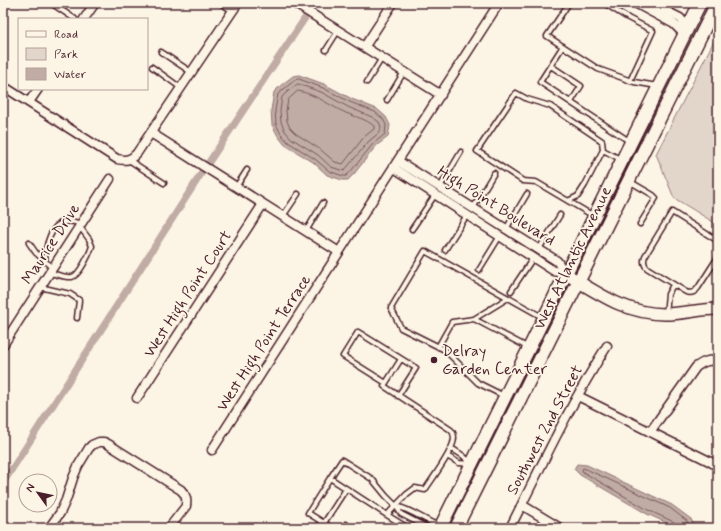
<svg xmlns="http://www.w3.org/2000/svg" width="721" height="531" viewBox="0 0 721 531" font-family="Mynerve,sans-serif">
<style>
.green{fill:#e2d5ca;stroke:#967a7a}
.water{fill:#c0aca5;stroke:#917474}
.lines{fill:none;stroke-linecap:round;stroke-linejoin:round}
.shore{stroke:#79575c;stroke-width:1}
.canal{stroke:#c0aca5;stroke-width:7}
.lane-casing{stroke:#4a1f2b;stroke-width:7}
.street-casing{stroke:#4a1f2b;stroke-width:11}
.secondary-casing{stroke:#4a1f2b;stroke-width:14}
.primary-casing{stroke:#4a1f2b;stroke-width:15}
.lane{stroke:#fcf5e5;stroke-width:4}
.street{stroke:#fcf5e5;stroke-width:8}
.secondary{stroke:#fcf5e5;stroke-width:11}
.primary{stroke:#fcf5e5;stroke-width:12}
.poi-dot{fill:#4a1f2b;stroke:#fcf5e5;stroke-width:1.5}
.labels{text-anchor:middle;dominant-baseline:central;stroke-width:3.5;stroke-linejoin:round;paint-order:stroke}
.street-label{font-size:16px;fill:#4a1f2b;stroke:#fcf5e5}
.poi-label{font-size:16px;fill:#4a1f2b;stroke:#fcf5e5;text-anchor:start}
</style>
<rect width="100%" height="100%" fill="#fcf5e5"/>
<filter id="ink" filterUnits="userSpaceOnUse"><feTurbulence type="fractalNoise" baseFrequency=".025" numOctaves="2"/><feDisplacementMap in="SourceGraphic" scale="8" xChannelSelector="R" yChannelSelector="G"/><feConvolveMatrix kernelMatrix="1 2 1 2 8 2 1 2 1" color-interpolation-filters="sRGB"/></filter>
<g filter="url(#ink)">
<path class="green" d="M718 33V225L674 198 656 154Z"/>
<path class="water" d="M299 75 324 84 352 99 377 109 386 117 390 125 388 137 376 146 354 174 348 180H342L327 175 313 162 285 145 278 136 272 125 271 110 274 92 280 86 293 76Z
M577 464 587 465 672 505 691 519 695 528H678L647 514 580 475 574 469Z"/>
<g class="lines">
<path class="shore" d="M299 79 323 88 350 102 375 112 383 119 386 125 385 134 373 144 351 171 346 176H343L329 171 315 159 288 142 281 134 276 124 275 110 278 94 295 80Z
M298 84 321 92 348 107 372 117 379 122 381 127 380 132 369 141 344 171 331 167 318 155 291 138 285 131 281 122 280 111 282 97 286 93Z
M298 91C316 94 330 106 346 113 356 117 366 119 374 126V129L364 137 343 164 335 162 321 150 295 133 290 128 287 121 286 111 288 100Z
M679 528 678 525 676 523 648 510 583 472 582 469 583 468 586 469 670 508 687 521 690 528"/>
<path class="canal" d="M3 483 201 174 315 3"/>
<g class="lane-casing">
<path id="lane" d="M51 3 75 19
M83 3 91 8
M220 3 233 11
M569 3 547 36 598 69 634 82 657 86
M604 3 628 18 653 31 630 81
M563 46 540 82 629 141
M326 50 338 31
M161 52 191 72
M551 66 581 86 571 102
M152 67 181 88
M367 82 382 58
M387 100 404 72
M129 160 164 183
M629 181 653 195 656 198 640 224
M236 187 247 170
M440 187 461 152
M568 201 578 196 585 185 603 150
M473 208 494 173
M592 215 536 182 523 181 477 151 516 93 527 99 550 106 602 141 603 150 620 159
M283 216 298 194
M412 229 435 195
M506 229 527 194
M306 231 323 203
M718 241 672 212 645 256C643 261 644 265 647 268L686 292C691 294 695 292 698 288L718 257
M29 243 36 253 45 261
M539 249 560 215
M445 250 467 215
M52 268 45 261C46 239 54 213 81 224
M479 270 500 236
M50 273C56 274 65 278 72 277 79 276 90 253 92 246L89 239 80 227
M40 287 70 294 79 300 77 318
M511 291 533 258
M666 314 668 294 673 285
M474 319 527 347
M438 347 452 322 474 319 508 298
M386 383 343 356 358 332 416 368 398 396
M504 396 478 383 445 350 401 328 391 308 425 251 544 318
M451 448 462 455 470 462
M447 456 459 463 471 464
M330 478 342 460 372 479 386 496 396 506 401 514 428 528
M396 506C412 510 424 520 439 526
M387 515 408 528
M324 523 346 489
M255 527 256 528
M332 528 308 513 330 478 387 515 407 494 415 488 425 490C432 479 454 450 454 438 454 435 453 432 451 430L384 386 401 359
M344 528 346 524"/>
</g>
<g class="street-casing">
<path id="street" d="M294 3 441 95
M635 3 674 24 685 35
M650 3 680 18 688 28
M84 19 95 3
M365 46 393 3
M3 86 117 159C126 161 131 160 137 153L238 3
M29 102 38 89
M151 133 339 252
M398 161 557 261 566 274
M394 168 554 271 566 274
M3 345 110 179
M578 396 711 462 718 467
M137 398 263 204
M650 432 696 367C703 362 709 359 718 361
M212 450 499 3
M522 505 560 528
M49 528 60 513 66 500 73 478 78 466 89 448 92 445 99 442H104L108 444 181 490C186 495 187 499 186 506L169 528
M510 528C541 467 570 404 607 346"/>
</g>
<g class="secondary-casing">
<path id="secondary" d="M566 274C598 293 626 314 665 314 683 314 700 309 718 309"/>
</g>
<g class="primary-casing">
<path id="primary" d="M440 528 700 3
M456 528 717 3"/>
</g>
<use href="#lane" class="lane"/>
<use href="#street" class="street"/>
<use href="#secondary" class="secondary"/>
<use href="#primary" class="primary"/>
</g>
</g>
<circle class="poi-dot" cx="434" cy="360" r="4"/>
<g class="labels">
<g class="street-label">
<text transform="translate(496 206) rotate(32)">High Point Boulevard</text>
<text transform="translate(51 244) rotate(-57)">Maurice Drive</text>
<text transform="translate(573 258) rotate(-64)">West Atlantic Avenue</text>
<text transform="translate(188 294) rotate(-57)">West High Point Court</text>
<text transform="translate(264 343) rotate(-57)">West High Point Terrace</text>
<text transform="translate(545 430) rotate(-62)">Southwest 2nd Street</text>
</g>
<g class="poi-label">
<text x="442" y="351">Delray<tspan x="442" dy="18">Garden Center</tspan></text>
</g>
</g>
<rect width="721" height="531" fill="none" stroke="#fcf5e5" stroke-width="16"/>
<rect x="8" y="8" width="705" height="515" fill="none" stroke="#4a1f2b" stroke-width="1.5" filter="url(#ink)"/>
<rect x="18" y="18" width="130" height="72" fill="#fcf5e5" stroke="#b59f9b"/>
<rect x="26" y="31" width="20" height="6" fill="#fcf5e5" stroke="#b59f9b"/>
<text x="54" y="38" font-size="12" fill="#4a1f2b">Road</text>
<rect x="26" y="48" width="20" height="12" fill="#e2d5ca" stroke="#b59f9b"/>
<text x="54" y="58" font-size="12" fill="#4a1f2b">Park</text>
<rect x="26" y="68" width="20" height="12" fill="#c0aca5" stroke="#b59f9b"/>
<text x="54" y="78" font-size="12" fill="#4a1f2b">Water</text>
<g transform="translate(38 493) rotate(303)"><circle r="19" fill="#fcf5e5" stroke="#b59f9b"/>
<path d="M0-3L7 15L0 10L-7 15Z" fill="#4a1f2b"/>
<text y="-6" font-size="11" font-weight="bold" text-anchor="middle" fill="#4a1f2b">N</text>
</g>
</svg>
